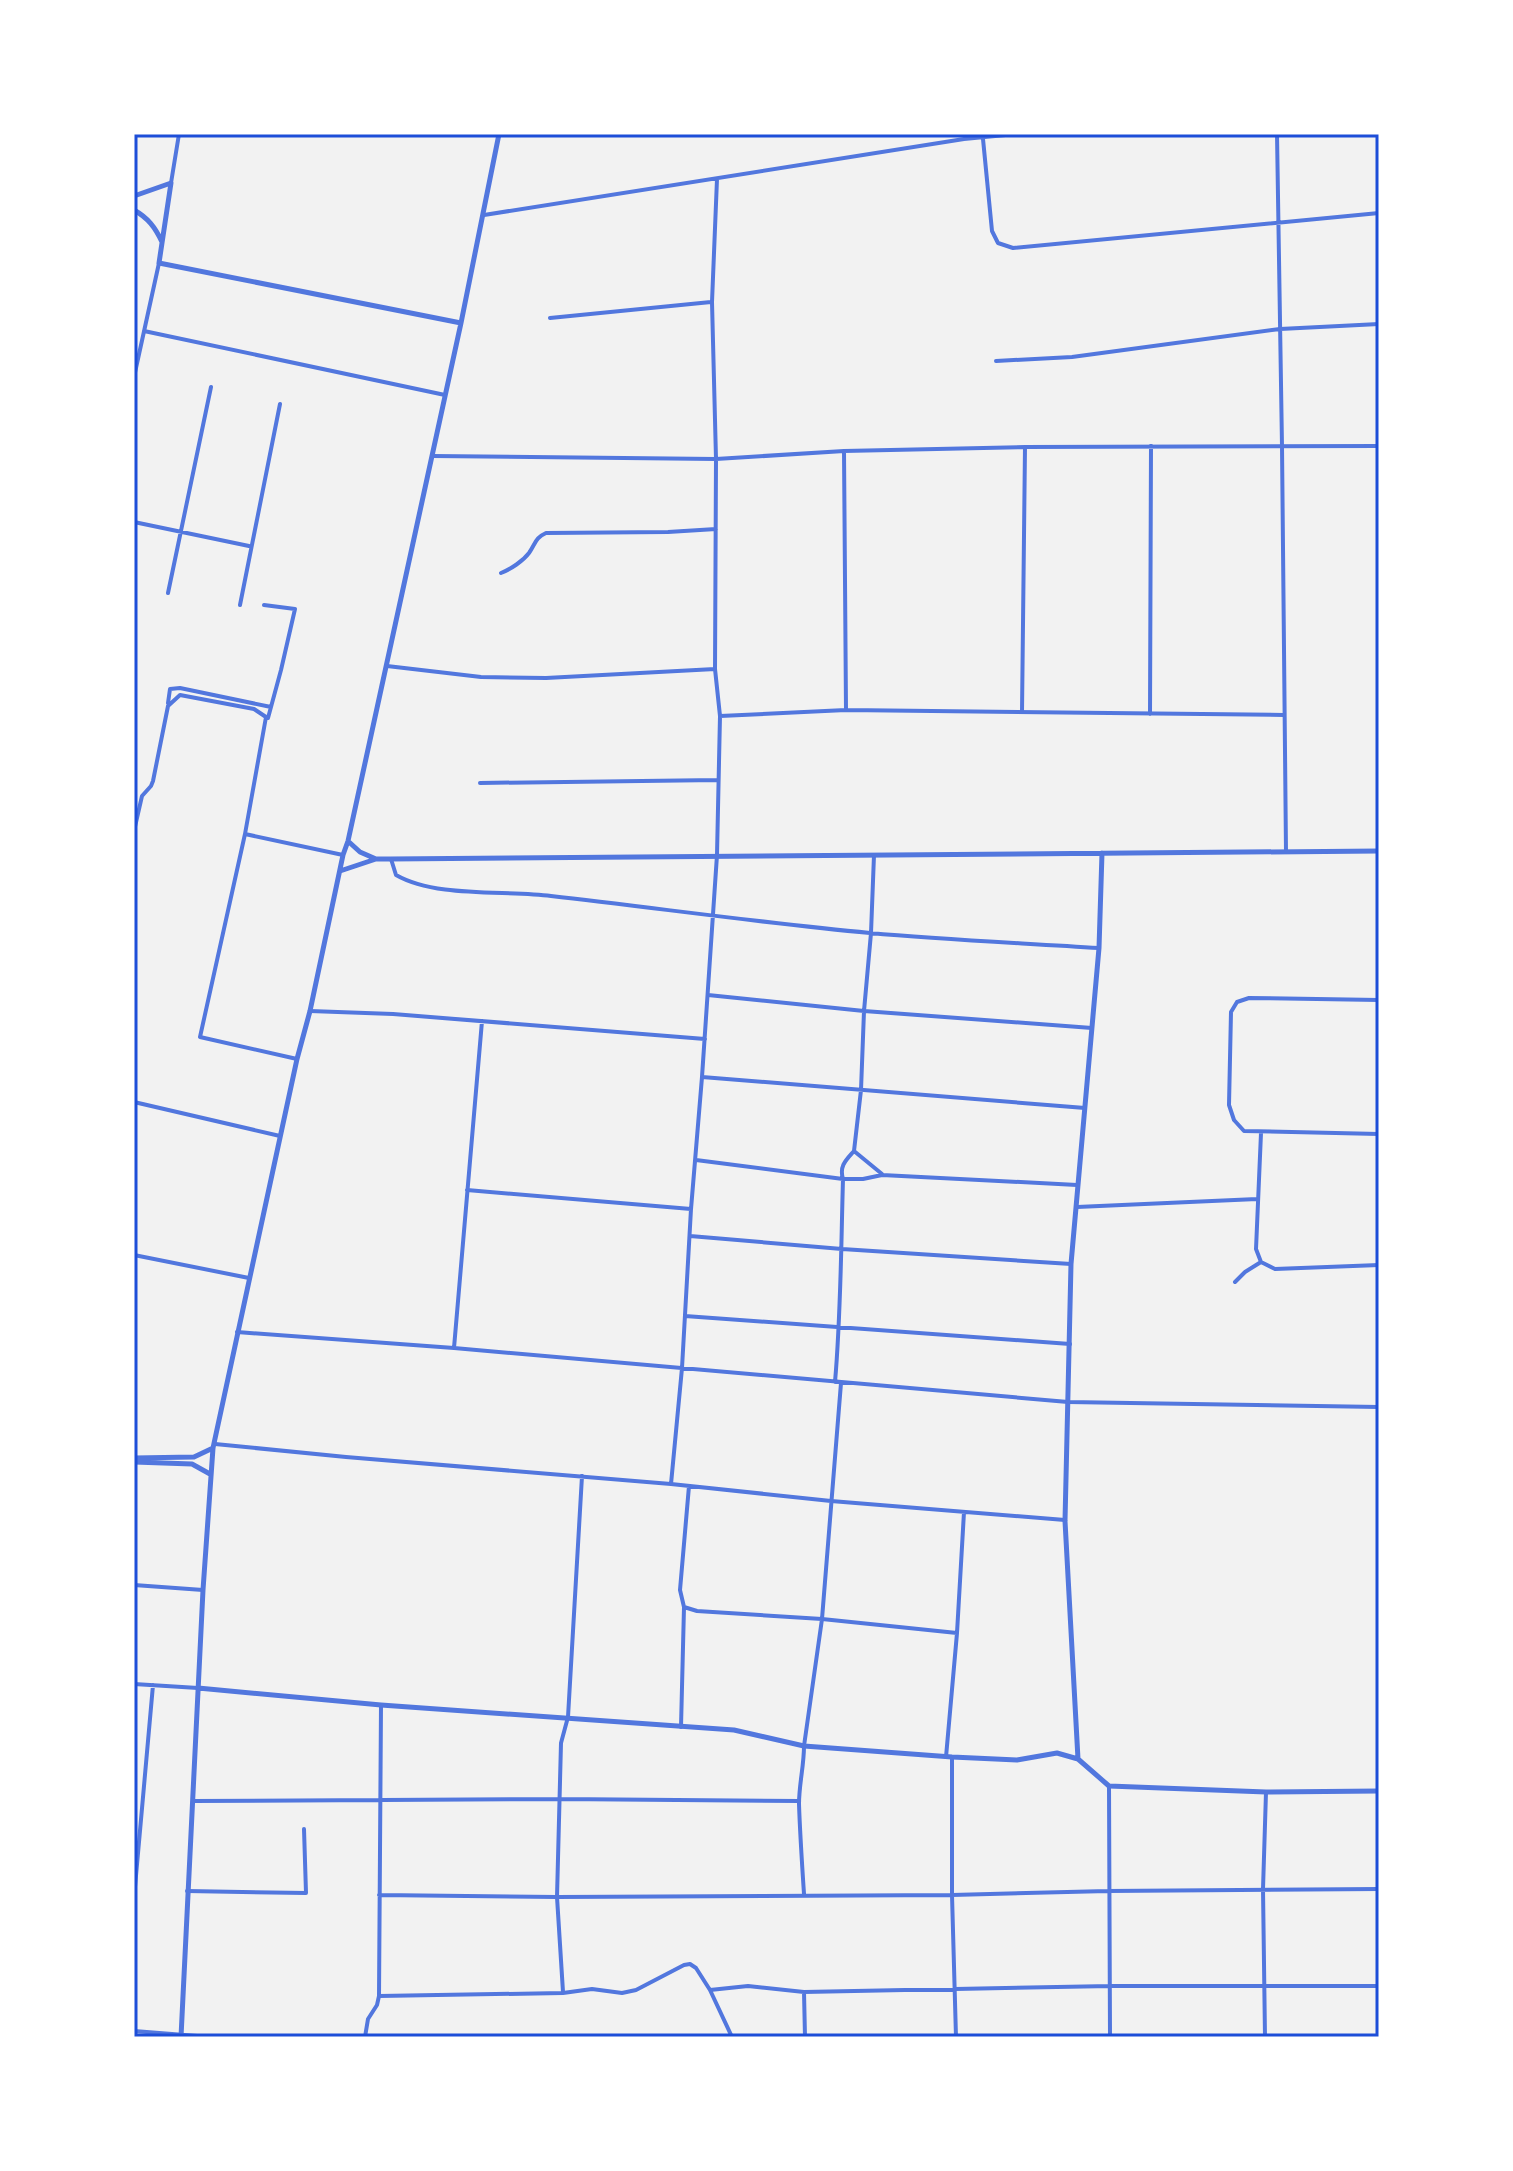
<svg xmlns="http://www.w3.org/2000/svg" width="1513" height="2171" viewBox="0 0 1513 2171" font-family="Manrope,sans-serif">
<style>
.lines{fill:none;stroke-linecap:round;stroke-linejoin:round}
.minor{stroke:#5277de;stroke-width:4}
.tertiary{stroke:#5277de;stroke-width:5}
.neatline{fill:none;stroke:#1d4ed8;stroke-width:3}
</style>
<rect width="100%" height="100%" fill="#f2f2f2"/>
<g class="lines">
<path class="minor" d="M1277 134 1282 446 1286 852
M983 139 992 231 998 243 1013 248 1379 213
M171 183 179 134
M484 215 964 139 1016 134
M550 318 711 302
M144 331 445 395
M996 361 1072 357 1280 329 1379 324
M134 377 159 263
M844 451 846 709
M432 456 716 459 844 451 1025 447 1379 446
M134 522 249 546
M501 573C511 569 523 561 529 553 536 543 535 538 546 533L668 532 716 529
M168 593 211 387
M240 605 280 404
M264 605 295 609 281 670 268 718
M387 666 481 677 546 678 715 669
M168 703 170 689 180 688 271 707
M1022 712 1025 447
M1150 714 1151 446
M720 716 846 710 1284 715
M480 783 718 780
M134 831 142 796 151 786 153 781 168 706 180 695 254 709 266 717 245 834 200 1037 297 1059
M245 834 343 855
M874 855 871 933 864 1011 861 1090 854 1151 882 1174
M391 859 396 875C436 898 505 890 551 896 657 908 763 923 870 933 946 940 1023 943 1099 948
M708 995 864 1011 1092 1028
M1379 1000 1249 998 1237 1002 1231 1012 1229 1105 1234 1120 1244 1131 1379 1134
M310 1011 393 1014 705 1039
M702 1077 1085 1108
M134 1102 280 1136
M1261 1133 1256 1249 1261 1262 1275 1269 1379 1265
M696 1160 843 1179H863L882 1175 1077 1185
M467 1190 691 1209
M1077 1207 1257 1199
M690 1236 842 1249 1071 1264
M134 1255 249 1278
M1235 1282 1245 1272 1261 1262
M685 1316 1070 1344
M237 1332 454 1348 1068 1402 1379 1407
M454 1348 482 1021
M835 1382C841 1314 841 1247 843 1179 839 1166 846 1160 854 1151
M215 1444 346 1457 671 1484 831 1501 1065 1520
M671 1484 682 1368 691 1209 702 1077 717 855 720 716 715 669 716 459 712 302 717 179
M134 1585 203 1590
M684 1607 697 1611 822 1619 957 1633
M134 1684 198 1688
M681 1727 684 1607 680 1590 689 1486
M946 1757 957 1633 964 1512
M952 1757V1895L956 2037
M1109 1786 1110 2037
M193 1801 560 1799 799 1801
M187 1891 306 1893 304 1829
M804 1894C802 1864 800 1834 799 1804 799 1784 804 1766 804 1746L822 1619 841 1383
M379 1895 557 1897 952 1895 1108 1891 1379 1889
M134 1898 153 1685
M710 1990 732 2037
M563 1992 557 1897 561 1743 568 1717 582 1476
M804 1992 805 2037
M379 1996 563 1993 592 1989 622 1993 636 1990 684 1965 690 1964 696 1968 710 1990 748 1986 804 1992 1111 1986H1379
M134 2031 210 2037
M365 2037 368 2019 377 2005 379 1996 381 1705
M1265 2037 1263 1889 1266 1792"/>
<path class="tertiary" d="M134 196 171 183 159 263 461 323
M134 210C148 218 155 227 162 242
M349 842 360 852 376 859
M340 871 376 859H390L1379 851
M134 1458 194 1457 213 1448
M134 1462 192 1464 210 1474
M198 1688 381 1705 734 1730 804 1746 952 1757 1017 1760 1057 1753 1078 1759 1109 1786 1266 1792 1379 1791
M1078 1759 1065 1521 1071 1264 1099 948 1102 853
M181 2037 203 1590 213 1448 297 1059 310 1011 343 855 348 841 461 323 499 134"/>
</g>
<rect width="1513" height="2171" fill="none" stroke="#ffffff" stroke-width="272"/>
<rect x="136" y="136" width="1241" height="1899" class="neatline"/>
</svg>
